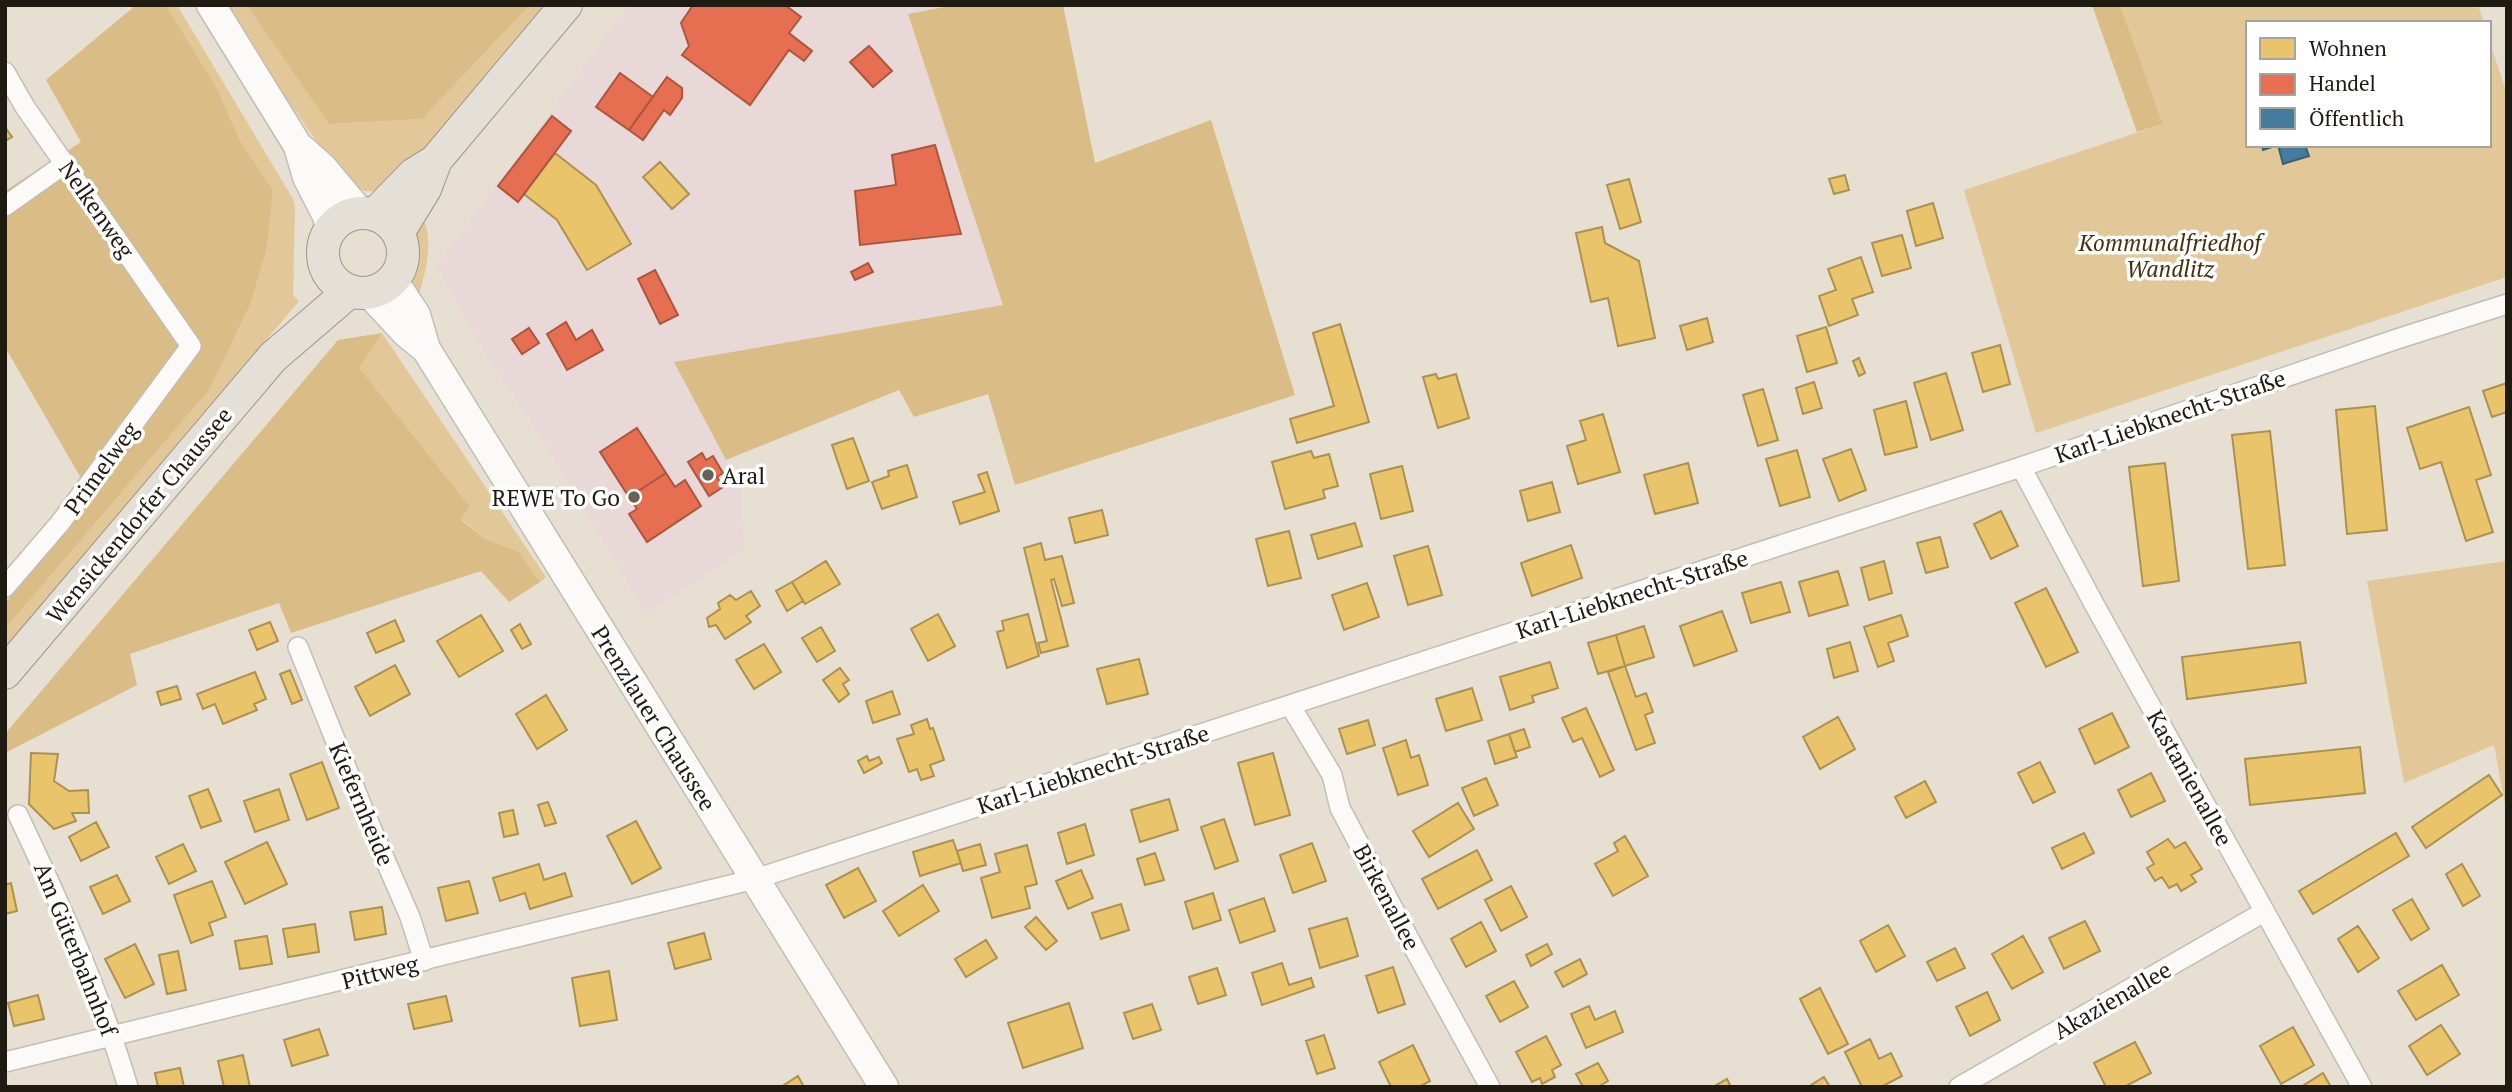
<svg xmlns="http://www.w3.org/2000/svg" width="2512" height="1092" viewBox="0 0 2512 1092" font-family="'PT Serif',serif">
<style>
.commercial{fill:#e8d8d8}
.green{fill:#e2c799}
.forest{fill:#dabc86}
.homes{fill:#e9c46a;stroke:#ad9150;stroke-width:2}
.shops{fill:#e76f51;stroke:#ab563e;stroke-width:2}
.public{fill:#457b9d;stroke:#3a5e73;stroke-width:2}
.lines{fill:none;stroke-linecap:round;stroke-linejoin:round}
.minor-casing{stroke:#c3bdb3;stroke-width:22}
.secondary-casing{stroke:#c3bdb3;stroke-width:31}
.primary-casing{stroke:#9e9687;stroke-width:34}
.minor{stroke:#fbfaf8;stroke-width:19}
.secondary{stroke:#fbfaf8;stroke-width:28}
.primary{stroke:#e4e0d8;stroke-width:32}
.poi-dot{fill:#666055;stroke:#fff;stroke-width:2.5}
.labels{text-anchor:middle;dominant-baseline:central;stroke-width:7;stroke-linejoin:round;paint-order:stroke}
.street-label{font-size:23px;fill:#201b12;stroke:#fff}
.park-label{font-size:23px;font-style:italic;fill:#44300a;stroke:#fff}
.poi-label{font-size:23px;fill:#201b12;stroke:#fff;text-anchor:start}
</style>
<rect width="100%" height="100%" fill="#e7dfd2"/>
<path class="commercial" d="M629 5H955L908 15 1003 305 674 362 741 489 744 550 646 613 540 435 487 356 437 266Z"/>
<path class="green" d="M166 5H177L293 199 295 208 293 295 299 301 5 652V629L209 390 273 190 239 139 218 90Z
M224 5H247L330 124 422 119 530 5H548L404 175 384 192 365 191 346 183 259 60Z
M2120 5H2478L2484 23H2248V145H2489V40L2507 94V277L2036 433 1964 190 2163 124Z
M419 215C436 231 426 270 420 291L410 298 406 279 412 256 410 240Z
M382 333 546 577 540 582 519 552 485 539 461 519 358 368Z
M2507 561V815L2494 745 2404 783 2367 581Z"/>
<path class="forest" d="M136 5H166L218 90 239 139 273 190 266 251 250 304 209 390 5 629V604L89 492 5 347V191L81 142 46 80Z
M247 5H530L422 119 329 124Z
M955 5H1063L1095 163 1211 120 1295 395 1015 485 988 394 914 417 899 390 726 460 674 362 1003 305 908 14Z
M2092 5H2120L2163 124 2137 132Z
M382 333 359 368 469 506 461 520 485 539 519 552 540 582 509 602 481 571 291 633 279 603 130 654 137 685 5 753V734L338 340Z"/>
<path class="homes" d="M5 127 12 137 5 141Z
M555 153 596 185 631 244 587 270 557 220 524 194Z
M660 162 689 194 672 209 643 177Z
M1845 175 1849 190 1834 194 1829 179Z
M1629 179 1641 222 1620 229 1607 185Z
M1933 203 1943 238 1916 246 1907 211Z
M1602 227 1605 243 1639 261 1655 338 1618 346 1608 298 1591 302 1576 233Z
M1902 235 1911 268 1882 276 1872 243Z
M1861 257 1873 292 1852 299 1858 315 1829 326 1819 296 1836 290 1828 269Z
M1707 318 1713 342 1687 350 1680 326Z
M1340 324 1369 422 1297 443 1290 419 1334 406 1313 333Z
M1826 327 1837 363 1807 372 1797 336Z
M2000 345 2010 384 1983 392 1972 353Z
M1859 358 1865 373 1859 376 1853 361Z
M1946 373 1963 430 1931 440 1914 383Z
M1436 374 1438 379 1456 374 1469 418 1438 428 1423 377Z
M1814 382 1822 408 1803 414 1796 388Z
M2507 383V412L2492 417 2483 391Z
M1763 389 1778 440 1758 446 1743 395Z
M1906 401 1917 447 1885 455 1874 410Z
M2375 406 2387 530 2347 534 2336 410Z
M2469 407 2491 475 2476 480 2493 532 2466 541 2441 462 2420 469 2407 428Z
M1603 414 1620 472 1578 484 1567 446 1586 440 1580 421Z
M2270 431 2285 565 2248 569 2232 435Z
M853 438 869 481 847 489 832 445Z
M1851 449 1866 490 1839 501 1823 459Z
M1797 450 1810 497 1780 506 1766 459Z
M1311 451 1314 458 1329 454 1338 486 1323 490 1325 498 1285 509 1272 462Z
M1688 463 1698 503 1655 514 1644 475Z
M2165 463 2179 581 2143 586 2129 467Z
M907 465 917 497 882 509 872 482 889 476 888 471Z
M1402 466 1413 511 1381 519 1370 474Z
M987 472 999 511 960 524 953 502 985 492 978 475Z
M1552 482 1560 512 1528 521 1520 491Z
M1102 510 1108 535 1075 543 1069 518Z
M2001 511 2018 546 1991 559 1974 524Z
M1355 523 1362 546 1318 559 1311 535Z
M1289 531 1301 578 1268 586 1256 539Z
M1940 537 1948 567 1926 573 1917 543Z
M1041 543 1045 560 1062 556 1074 603 1062 606 1054 579 1051 580 1068 646 1041 653 1038 643 1047 641 1024 548Z
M1571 545 1582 578 1532 596 1521 563Z
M1428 546 1442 595 1408 605 1394 556Z
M826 561 840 584 805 604 792 582Z
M1884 561 1892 593 1869 600 1861 568Z
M1838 571 1848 605 1809 616 1799 582Z
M792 582 803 601 787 611 776 591Z
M1781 582 1790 612 1751 623 1742 593Z
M1367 583 1379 617 1344 630 1332 595Z
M2046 588 2078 652 2046 667 2015 603Z
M751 591 760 606 746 616 751 622 725 639 716 625 709 627 707 618 720 609 718 603 730 595 736 600Z
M1722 611 1737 651 1694 666 1680 626Z
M938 614 955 646 928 661 911 629Z
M1028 614 1039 656 1007 668 997 632 1004 630 1002 621Z
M481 615 503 651 459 677 437 641Z
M1901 615 1908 636 1888 643 1894 661 1878 667 1864 627Z
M395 620 404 641 376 653 367 633Z
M270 622 278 641 257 650 249 630Z
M520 624 531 644 522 649 511 630Z
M1644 626 1654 657 1625 666 1616 635Z
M821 627 835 651 817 662 802 638Z
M1616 635 1625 666 1598 674 1588 643Z
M1850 642 1858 671 1834 678 1827 649Z
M2300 642 2306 683 2187 699 2182 657Z
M764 644 781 672 754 689 736 660Z
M1139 659 1148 694 1107 704 1097 669Z
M1550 662 1558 688 1532 696 1534 702 1510 710 1500 677Z
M395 665 410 694 370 716 355 687Z
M1625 666 1636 697 1646 693 1653 712 1645 715 1655 743 1636 750 1608 672Z
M840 668 849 680 843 684 849 694 839 702 823 680Z
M290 670 302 700 292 704 280 674Z
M255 672 266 699 254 704 257 710 223 724 215 704 203 709 197 694Z
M177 686 181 699 161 705 157 692Z
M1472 688 1482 720 1446 731 1436 699Z
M892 691 900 714 873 723 866 701Z
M546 695 567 730 537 749 516 714Z
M1586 708 1614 770 1600 777 1582 738 1573 742 1562 718Z
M2112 713 2129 747 2095 764 2079 729Z
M1838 717 1855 749 1820 769 1803 737Z
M927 719 930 729 933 728 944 760 930 765 934 776 921 780 917 769 909 772 897 739 914 734 911 725Z
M1368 720 1375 745 1347 754 1339 729Z
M1524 729 1530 747 1515 752 1509 734Z
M1509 734 1517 757 1495 764 1488 741Z
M1406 740 1411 758 1419 755 1428 785 1398 795 1383 748Z
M2360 747 2365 793 2250 805 2245 759Z
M31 753 58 754 54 781 69 791 88 790 89 813H72L76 821 54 829 29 804Z
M1273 753 1290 815 1255 825 1238 763Z
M867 756 869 761 879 757 882 763 864 773 858 761Z
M322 762 339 808 307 820 290 774Z
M2040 762 2055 792 2033 803 2018 773Z
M2151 773 2165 801 2131 817 2118 790Z
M2489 775 2502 795 2426 848 2412 827Z
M1486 778 1498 805 1474 816 1462 788Z
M1925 781 1936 802 1906 818 1895 797Z
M208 789 221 821 201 828 189 796Z
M279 789 289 820 255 832 244 801Z
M1169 799 1178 830 1140 842 1131 810Z
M548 802 556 823 545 826 538 805Z
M1458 803 1474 829 1429 857 1413 831Z
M513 810 518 834 504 837 499 813Z
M1224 819 1238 861 1215 869 1201 827Z
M636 821 661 868 632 884 607 836Z
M96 822 109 847 81 861 69 837Z
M1085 824 1094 855 1067 864 1058 833Z
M2084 833 2094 853 2062 869 2052 848Z
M2396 833 2409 856 2313 914 2299 891Z
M1625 836 1648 876 1613 896 1595 864 1618 851 1614 843Z
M2168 839 2175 848 2185 842 2202 869 2191 875 2196 882 2181 891 2177 884 2169 888 2162 877 2155 881 2147 868 2154 864 2147 852Z
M953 840 961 863 920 876 913 852Z
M267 842 287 884 245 904 225 862Z
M1312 843 1326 881 1293 893 1280 855Z
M183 844 196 871 169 884 156 857Z
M980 844 986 865 963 871 957 851Z
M1027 845 1037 884 1025 887 1030 908 992 918 981 878 1000 872 995 854Z
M1477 850 1492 880 1438 909 1422 879Z
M1155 853 1164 880 1145 885 1137 859Z
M539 864 544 880 565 873 572 896 530 909 525 893 500 901 493 878Z
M2462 864 2480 896 2463 906 2446 874Z
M858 868 876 901 844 918 826 885Z
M1081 870 1093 898 1068 909 1056 881Z
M117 875 130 901 103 914 90 887Z
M212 881 226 917 209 923 213 935 191 943 174 895Z
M469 881 478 913 446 921 438 888Z
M11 883 17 911 5 914V885Z
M923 885 939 911 899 936 883 911Z
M1511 886 1527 917 1501 931 1485 900Z
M1213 893 1221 920 1193 929 1185 902Z
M1264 898 1275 931 1240 943 1229 910Z
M2412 899 2429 929 2411 940 2393 910Z
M1121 904 1129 930 1101 939 1092 913Z
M382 907 386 934 355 940 350 912Z
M1036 917 1057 941 1046 950 1025 927Z
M1347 918 1358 956 1320 968 1309 929Z
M2085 921 2100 951 2064 969 2049 938Z
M1481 922 1496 951 1466 967 1451 939Z
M315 924 319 952 288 957 283 929Z
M1888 925 1905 956 1876 972 1860 941Z
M2358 926 2379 958 2358 972 2338 939Z
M704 933 711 959 675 969 668 943Z
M267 936 272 964 240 969 235 941Z
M2023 936 2043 972 2012 989 1992 954Z
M986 940 997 958 966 977 955 959Z
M135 944 154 984 125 998 105 959Z
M1547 944 1552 954 1531 966 1526 955Z
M1955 948 1965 968 1937 981 1927 962Z
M178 951 186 990 167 994 159 955Z
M1580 959 1587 974 1563 987 1555 972Z
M1282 963 1289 985 1311 978 1314 987 1262 1005 1252 973Z
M2442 965 2459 995 2416 1020 2398 991Z
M1393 967 1405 1004 1378 1013 1366 976Z
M1217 968 1226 995 1198 1004 1189 977Z
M609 971 617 1020 580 1026 572 978Z
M1514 981 1528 1007 1500 1022 1486 996Z
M1820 988 1848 1044 1828 1054 1800 999Z
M1987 992 2000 1020 1970 1036 1956 1007Z
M38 995 44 1019 14 1026 8 1003Z
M446 996 452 1021 414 1029 408 1004Z
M1069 1003 1083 1048 1023 1068 1008 1023Z
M1152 1004 1161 1030 1133 1039 1124 1013Z
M1589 1006 1595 1020 1615 1011 1623 1032 1586 1048 1571 1014Z
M2441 1025 2460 1054 2427 1075 2409 1046Z
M2293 1027 2314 1065 2281 1084 2260 1046Z
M319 1029 328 1055 292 1066 284 1040Z
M1324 1035 1335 1068 1317 1074 1306 1041Z
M1546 1036 1561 1065 1552 1070 1555 1077 1542 1084 1540 1078 1532 1082 1516 1052Z
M1870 1039 1879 1059 1891 1053 1902 1076 1881 1087H1862L1845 1052Z
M2135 1042 2151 1073 2124 1087H2106L2094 1063Z
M1413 1045 1430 1081 1419 1087H1391L1379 1062Z
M243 1055 250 1087H224L218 1061Z
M1598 1063 1608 1081 1598 1087H1583L1576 1074Z
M180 1068 184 1087H158L155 1073Z
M2323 1073 2331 1087H2301Z
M798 1076 804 1087H781Z
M1824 1077 1830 1087H1808Z
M1727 1079 1731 1087H1713Z"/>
<path class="shops" d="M693 5H785L801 17 789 33 812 51 804 61 789 50 750 105 682 55 689 46 681 23Z
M869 46 892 71 873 87 850 62Z
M620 73 653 97 629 130 596 107Z
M667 77 682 88V98L670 115 664 110 643 140 629 130Z
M552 116 571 131 518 202 498 186Z
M935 145 961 234 860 245 855 191 896 185 892 155Z
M868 263 873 272 855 280 851 272Z
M655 270 678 315 660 324 638 279Z
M566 322 576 340 592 330 603 350 567 370 547 334Z
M529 328 539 343 522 354 512 339Z
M637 428 666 473 629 497 600 452Z
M702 453 706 460 713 456 723 473 717 477 723 487 709 496 688 462Z
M666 473 675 487 685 480 701 506 647 542 629 514 637 509 629 497Z"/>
<path class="public" d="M2262 145H2305L2309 156 2283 164 2278 145 2263 150Z"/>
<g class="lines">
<g class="minor-casing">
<path id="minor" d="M5 72 25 107 191 346 60 523 5 587
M5 206 66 163
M2021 467 2094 604 2362 1087
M298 647 363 809 410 917 424 961
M1290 705 1332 775 1340 808 1415 950 1490 1087
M18 815C60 903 100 993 128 1087
M5 1062 755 879 2021 467 2397 339 2507 304
M1959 1087 2264 912"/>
</g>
<g class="secondary-casing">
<path id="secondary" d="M211 5 298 146 307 177 327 216 330 230
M303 150 323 168 360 212
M393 280 416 315 426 349 884 1087
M369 293 406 333 426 349"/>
</g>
<g class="primary-casing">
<path id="primary" d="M323 253a40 40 0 1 1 80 0a40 40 0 1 1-80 0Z
M375 214 414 174 435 161
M398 233 425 189 436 160 566 5
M5 673 273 357 350 291"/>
</g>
<use href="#minor" class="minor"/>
<use href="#secondary" class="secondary"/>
<use href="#primary" class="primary"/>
</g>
<g class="poi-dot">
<circle cx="708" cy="475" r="7"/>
<circle cx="634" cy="497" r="7"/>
</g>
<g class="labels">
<g class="street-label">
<text transform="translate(97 209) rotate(55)">Nelkenweg</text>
<text transform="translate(2170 416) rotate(-19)">Karl-Liebknecht-Straße</text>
<text transform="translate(101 468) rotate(-54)">Primelweg</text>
<text transform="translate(139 515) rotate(-50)">Wensickendorfer Chaussee</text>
<text transform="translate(1632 594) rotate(-18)">Karl-Liebknecht-Straße</text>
<text transform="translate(654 718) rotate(58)">Prenzlauer Chaussee</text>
<text transform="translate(1093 769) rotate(-18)">Karl-Liebknecht-Straße</text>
<text transform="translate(2190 778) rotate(61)">Kastanienallee</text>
<text transform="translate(362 804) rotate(67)">Kiefernheide</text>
<text transform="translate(1387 897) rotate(62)">Birkenallee</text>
<text transform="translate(76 949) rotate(68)">Am Güterbahnhof</text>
<text transform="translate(380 972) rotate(-14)">Pittweg</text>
<text transform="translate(2112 1000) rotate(-30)">Akazienallee</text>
</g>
<g class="park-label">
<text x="2170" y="242">Kommunalfriedhof<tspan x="2170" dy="26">Wandlitz</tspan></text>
</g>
<g class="poi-label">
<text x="722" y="475">Aral</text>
<text x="620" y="497" text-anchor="end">REWE To Go</text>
</g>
</g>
<rect width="2512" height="1092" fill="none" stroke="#201b12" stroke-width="14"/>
<rect x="2246" y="21" width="245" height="126" fill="#ffffff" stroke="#a6a4a0" stroke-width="2"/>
<rect x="2260" y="38" width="35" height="21" fill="#e9c46a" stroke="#a6a4a0" stroke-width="2"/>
<text x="2309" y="56" font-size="21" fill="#201b12">Wohnen</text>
<rect x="2260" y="74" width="35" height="21" fill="#e76f51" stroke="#a6a4a0" stroke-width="2"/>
<text x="2309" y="91" font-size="21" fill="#201b12">Handel</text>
<rect x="2260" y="108" width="35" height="21" fill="#457b9d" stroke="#a6a4a0" stroke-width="2"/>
<text x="2309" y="126" font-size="21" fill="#201b12">Öffentlich</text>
</svg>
